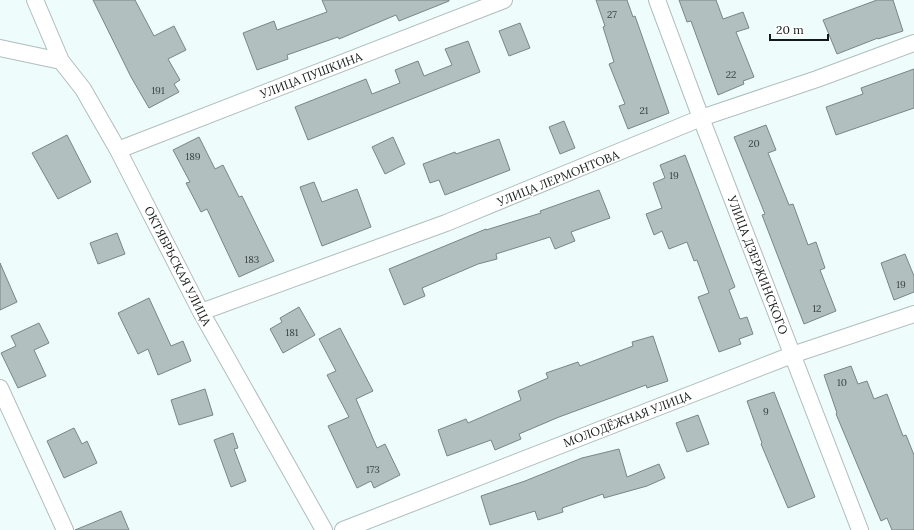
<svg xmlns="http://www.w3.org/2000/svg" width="914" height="530" viewBox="0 0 914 530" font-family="Lora,serif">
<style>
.building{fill:#b1c0be;stroke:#788685}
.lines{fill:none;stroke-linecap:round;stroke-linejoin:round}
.minor-casing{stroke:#afbebc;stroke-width:18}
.minor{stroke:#fff;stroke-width:16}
.labels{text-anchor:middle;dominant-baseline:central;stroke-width:3.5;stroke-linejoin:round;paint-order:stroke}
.number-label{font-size:10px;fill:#3c4442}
.street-label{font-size:12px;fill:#151a19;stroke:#fff}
</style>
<rect width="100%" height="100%" fill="#eefdfc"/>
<path class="building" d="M93 0H135L154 36 174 26 186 50 168 59 180 80 174 84 179 92 149 108 131 77Z
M322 0H449V1L399 21 396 15 339 39 338 37 287 55 288 59 257 70 243 33 274 21 277 30 327 12Z
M596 0H627L633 17 635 16 669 113 628 129 619 106 625 104 609 64 614 62 603 27 605 26Z
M679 0H716L723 19 743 12 749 28 736 32 754 77 743 81 744 84 718 95 691 21 687 22Z
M877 0H893L903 31 878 39V38L837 54 823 20Z
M520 23 530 48 509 56 499 31Z
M468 41 480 72 308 140 295 107 366 79 372 94 400 83 395 70 418 61 424 76 452 65 445 49Z
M914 69V108L836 135 826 107 863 94 861 88Z
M564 121 575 148 560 154 549 127Z
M766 125 776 150 768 153 789 205 793 204 808 245 816 242 825 268 820 270 836 311 804 324 762 215 765 214 734 137Z
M67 135 91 182 58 199 32 153Z
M199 137 215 169 223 165 239 197 242 196 274 261 239 277 207 209 201 212 186 183 190 182 173 150Z
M393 137 405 164 385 174 372 147Z
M499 139 510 170 445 195 439 180 430 183 423 164 455 152 456 154Z
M685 155 735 287 729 290 740 319 747 317 753 334 739 339 741 344 719 352 698 297 709 293 697 260 694 261 687 242 669 249 662 231 654 235 646 214 662 208 653 183 665 178 660 165Z
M314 182 322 202 357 189 371 227 322 246 300 187Z
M599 190 610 218 571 232 575 241 555 249 550 237 496 254 497 259 478 264 422 288 425 296 404 305 389 269 486 229V230L541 213 540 211Z
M117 233 125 254 98 264 90 243Z
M905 254 914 276V292L894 300 881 263Z
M0 263 17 302 0 310Z
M149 298 171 346 183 341 191 361 158 375 148 349 138 354 118 313Z
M299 307 315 335 283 353 270 329 282 322 280 318Z
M39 323 49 343 34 350 46 376 18 388 1 353 16 346 11 336Z
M340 328 373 391 356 399 377 448 385 444 400 475 374 488 371 481 357 488 328 426 349 417 327 375 336 371 319 339Z
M653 336 668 381 647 388 646 385 559 417 519 434 521 439 495 450 491 440 447 456 438 430 466 419 468 423 521 400 518 391 548 378 546 373 578 362 580 366 633 346 632 342Z
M851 366 858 384 867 381 874 399 887 394 903 436 906 435 914 455V530H892L887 518 881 521 836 414 837 413 824 375Z
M205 389 213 415 179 425 171 400Z
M774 392 815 497 788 508 761 444 762 443 747 401Z
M698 415 709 444 687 452 676 423Z
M74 428 82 444 87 441 97 463 64 478 47 441Z
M233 433 238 448 234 449 246 481 231 487 214 440Z
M619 449 627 477 659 464 665 478 647 486 604 498 603 494 562 508 563 512 538 520 535 511 490 525 481 496 525 481 582 458Z
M121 511 129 530H75Z"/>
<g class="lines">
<g class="minor-casing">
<path id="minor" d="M35 0 61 61 83 89 118 150 201 312 324 530
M657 0 701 118 860 530
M0 48 61 61
M118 150 504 0
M201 312 446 223 701 118 817 79 914 43
M0 388 65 530
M343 530 792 355 914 314"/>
</g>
<use href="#minor" class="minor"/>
</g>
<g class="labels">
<g class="number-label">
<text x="612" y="14">27</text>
<text x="731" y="74">22</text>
<text x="158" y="90">191</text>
<text x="644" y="110">21</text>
<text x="754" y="143">20</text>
<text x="193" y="156">189</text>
<text x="674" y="175">19</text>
<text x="252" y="259">183</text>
<text x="901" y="284">19</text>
<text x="817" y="308">12</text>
<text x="292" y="332">181</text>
<text x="842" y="382">10</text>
<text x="766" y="411">9</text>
<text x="373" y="469">173</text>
</g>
<g class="street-label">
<text transform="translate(311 75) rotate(-21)">УЛИЦА ПУШКИНА</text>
<text transform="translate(558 178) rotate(-22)">УЛИЦА ЛЕРМОНТОВА</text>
<text transform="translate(758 265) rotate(69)">УЛИЦА ДЗЕРЖИНСКОГО</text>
<text transform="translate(178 266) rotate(63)">ОКТЯБРЬСКАЯ УЛИЦА</text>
<text transform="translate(627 419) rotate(-21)">МОЛОДЁЖНАЯ УЛИЦА</text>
</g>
</g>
<path d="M770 34v6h58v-6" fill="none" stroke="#151a19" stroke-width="2"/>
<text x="776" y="34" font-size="12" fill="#151a19" stroke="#ffffff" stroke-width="3" paint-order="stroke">20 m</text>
</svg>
